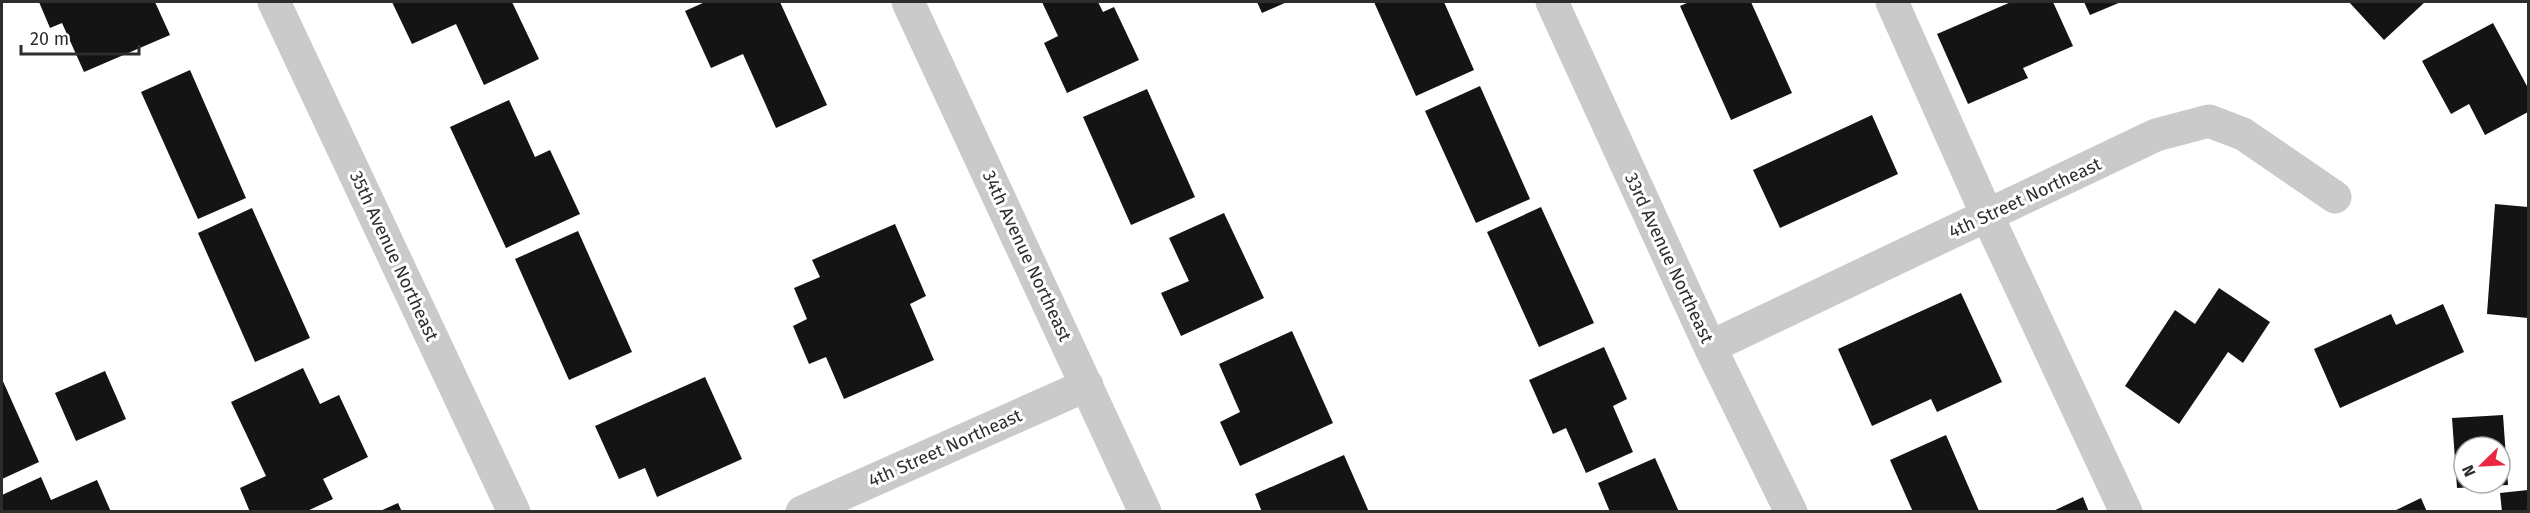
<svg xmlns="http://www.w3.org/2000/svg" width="2530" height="513" viewBox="0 0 2530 513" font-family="'Fira Sans',sans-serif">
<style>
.building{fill:#141414;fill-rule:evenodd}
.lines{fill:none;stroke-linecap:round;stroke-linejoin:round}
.minor{stroke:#cacaca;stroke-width:33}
.labels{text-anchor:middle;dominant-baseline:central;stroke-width:6;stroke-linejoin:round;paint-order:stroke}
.street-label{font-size:18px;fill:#2d2d2d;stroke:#fff}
</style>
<rect width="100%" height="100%" fill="#fff"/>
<path class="building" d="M39 2H155L170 35 84 72 62 23 50 28Z
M392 2H512L539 59 484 85 456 24 412 44Z
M705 2H780L827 105 776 128 743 54 711 68 685 11Z
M1042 2H1098L1103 12 1114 7 1139 60 1067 93 1044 43 1058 36Z
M1257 2H1287L1262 13Z
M1374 2H1444L1474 70 1416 96Z
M1689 2H1751L1792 93 1731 120 1680 6Z
M2011 2H2053L2073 46 2023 68 2028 78 1968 104 1937 34Z
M2084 2H2121L2090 15Z
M2349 2H2425L2384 40Z
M2493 23 2528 88V112L2485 135 2469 104 2451 114 2422 61Z
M190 70 246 198 198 219 141 92Z
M1480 86 1530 199 1476 223 1425 111Z
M1147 89 1195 197 1131 225 1083 117Z
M509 100 535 157 550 150 580 214 506 248 450 127Z
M1872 115 1898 174 1780 228 1753 170Z
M2495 204 2528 207V318L2487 314Z
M1541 207 1594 323 1539 347 1487 232Z
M252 208 310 338 255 362 198 233Z
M1224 213 1264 298 1181 336 1161 293 1189 281 1169 238Z
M895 224 926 296 910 304 934 360 844 399 826 357 809 364 793 326 807 319 794 288 820 277 812 260Z
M578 231 632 352 569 380 515 259Z
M2219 288 2270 322 2243 363 2228 352 2179 424 2125 386 2175 310 2195 324Z
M1961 293 2002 382 1937 412 1931 399 1872 426 1838 349Z
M2443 304 2464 352 2340 408 2314 349 2391 314 2396 325Z
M1292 331 1333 423 1240 466 1220 422 1240 412 1219 364Z
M1604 347 1627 399 1613 406 1633 452 1586 473 1566 428 1553 434 1529 380Z
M303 368 320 404 339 395 368 457 323 479 333 499 305 512H250L240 488 266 476 231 402Z
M105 371 126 419 76 441 55 393Z
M705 377 742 459 657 497 645 468 619 479 595 426Z
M2 379 39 462 2 479Z
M2503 415 2508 485 2457 488 2452 418ZM2464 447H2500V483H2464Z
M1946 435 1979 511 1913 512 1890 460Z
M1344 455 1369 512H1262L1255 494Z
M1655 458 1679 512H1610L1598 483Z
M41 477 51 500 97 480 111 512H2V495Z
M2528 490V512H2502L2500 493Z
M2083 497 2089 512H2051Z
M2421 498 2427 512H2392Z
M398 503 402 512H378Z"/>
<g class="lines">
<path class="minor" d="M274 2 514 512
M908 2 1145 512
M1552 2 1710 347 1791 512
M1892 2 1987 215 2126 512
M1710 347 2156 135 2209 121 2243 134 2335 197
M802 512 1087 385"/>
</g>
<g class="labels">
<g class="street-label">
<text transform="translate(2025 198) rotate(-25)">4th Street Northeast</text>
<text transform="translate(394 256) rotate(65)">35th Avenue Northeast</text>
<text transform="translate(1027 256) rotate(65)">34th Avenue Northeast</text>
<text transform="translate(1669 258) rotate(65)">33rd Avenue Northeast</text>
<text transform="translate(945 448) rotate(-24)">4th Street Northeast</text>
</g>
</g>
<rect width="2530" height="513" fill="none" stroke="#2d2d2d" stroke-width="6"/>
<g transform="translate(2482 465) rotate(246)"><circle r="28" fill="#ffffff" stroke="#ababab" stroke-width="1.5"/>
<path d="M0-4.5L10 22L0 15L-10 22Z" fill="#ec2741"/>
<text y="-9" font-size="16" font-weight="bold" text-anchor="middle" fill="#2d2d2d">N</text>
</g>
<path d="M21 45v9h118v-9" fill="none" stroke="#2d2d2d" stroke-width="3"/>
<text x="30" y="45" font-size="18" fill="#2d2d2d" stroke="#ffffff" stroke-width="4.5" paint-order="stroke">20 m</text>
</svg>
